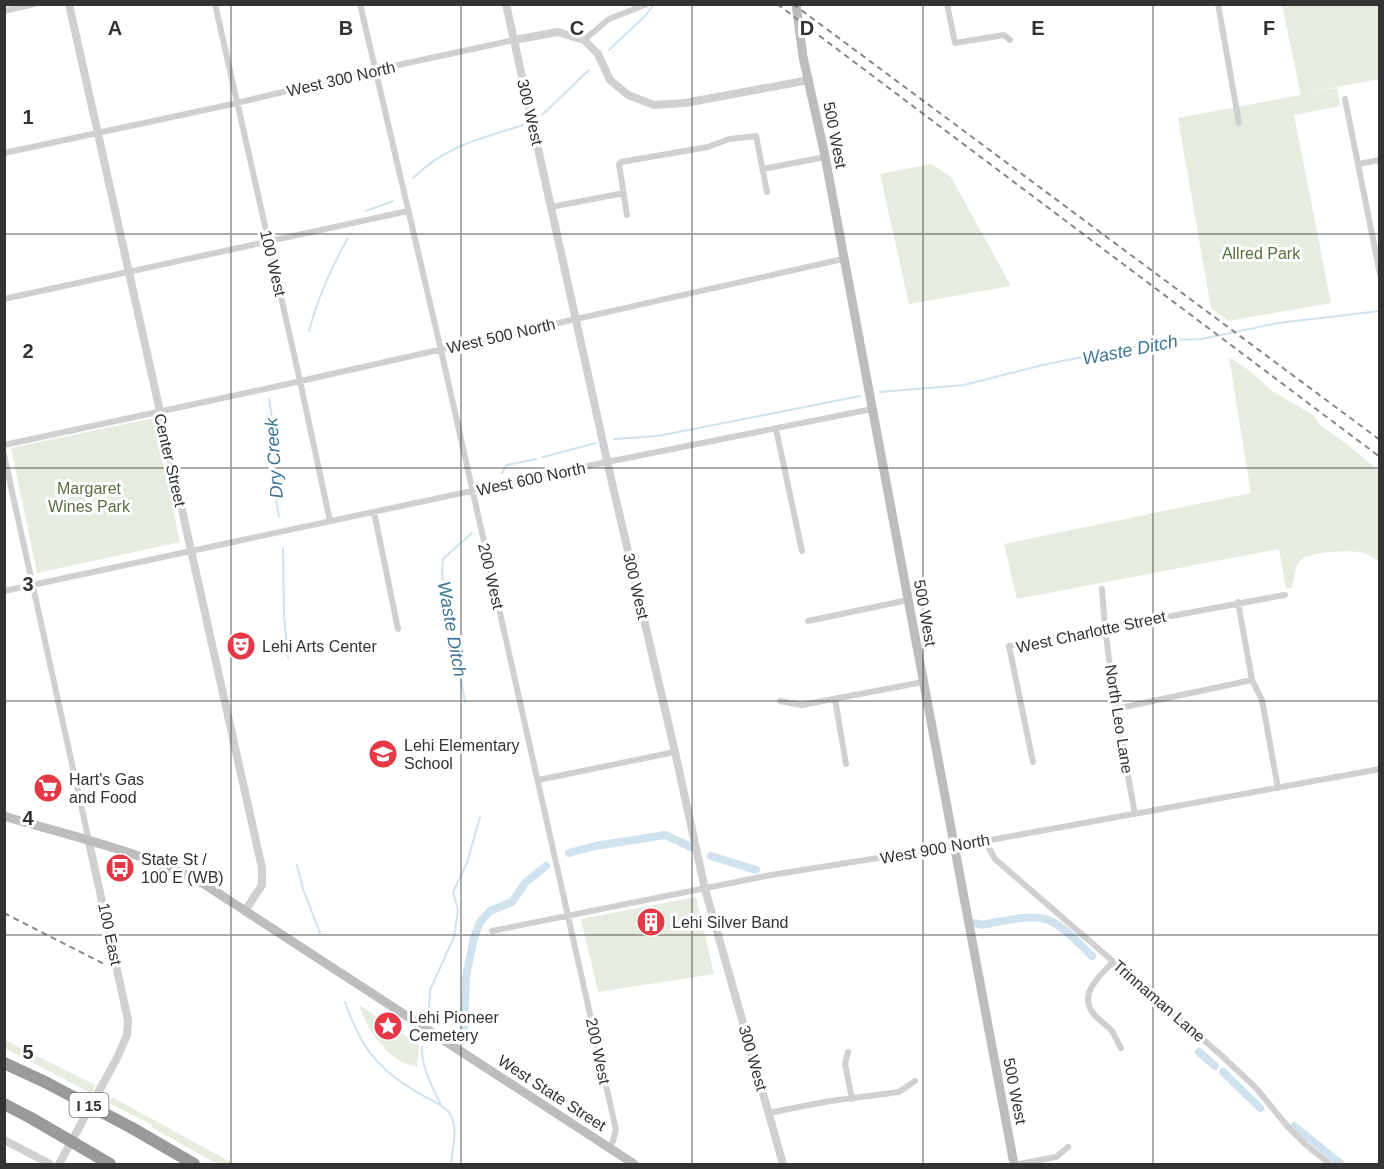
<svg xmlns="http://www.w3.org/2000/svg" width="1384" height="1169" viewBox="0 0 1384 1169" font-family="Helvetica,sans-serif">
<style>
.green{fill:#e6ecdf}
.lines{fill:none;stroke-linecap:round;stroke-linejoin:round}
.stream{stroke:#cfe2ee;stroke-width:2}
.canal{stroke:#cfe2ee;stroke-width:8}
.minor{stroke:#d0d0d0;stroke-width:6}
.tertiary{stroke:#d0d0d0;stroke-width:8}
.secondary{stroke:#bdbdbd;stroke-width:9}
.motorway{stroke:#9a9a9a;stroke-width:12}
.rail{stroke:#888;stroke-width:2;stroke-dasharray:6 4.5;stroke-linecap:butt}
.motorway-bridge{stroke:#9a9a9a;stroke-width:12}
.grid{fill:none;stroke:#333;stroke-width:1.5;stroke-opacity:0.55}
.labels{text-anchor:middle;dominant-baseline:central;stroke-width:6;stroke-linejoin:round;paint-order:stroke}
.shield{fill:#fff;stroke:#707070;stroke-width:1.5}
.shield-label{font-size:15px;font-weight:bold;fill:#333}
.street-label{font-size:16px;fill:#333;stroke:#fff}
.park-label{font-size:16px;fill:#56703f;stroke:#fff}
.poi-label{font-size:16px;fill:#333;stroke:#fff;text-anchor:start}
.water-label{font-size:18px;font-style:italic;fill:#3f7597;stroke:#fff}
.grid-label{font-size:20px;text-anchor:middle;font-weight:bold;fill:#333;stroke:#fff;stroke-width:6;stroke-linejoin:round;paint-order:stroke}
</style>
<rect width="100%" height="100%" fill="#fff"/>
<path class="green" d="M1282 5H1379V79L1311 92 1337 88 1340 106 1294 115 1331 303 1228 321 1211 308 1178 118 1301 95Z
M932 164 951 177 1011 286 909 304 880 174Z
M1229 357 1250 371 1272 391 1313 415 1321 426 1347 444 1379 471V562C1373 557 1367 553 1359 552 1347 550 1307 552 1300 561 1294 568 1294 580 1292 588H1286L1279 549 1017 599 1004 544 1251 493Z
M154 418 180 542 37 573 11 448Z
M696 897 714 974 598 992 581 919Z
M359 1005 419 1044 417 1067C388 1061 368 1032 359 1005Z
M5 1040 95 1085 92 1094 5 1048Z
M112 1097 234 1164H217L151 1127 152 1125 109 1103Z"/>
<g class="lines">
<path class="stream" d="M609 50 646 15 654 4
M542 115 589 70
M413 178C447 145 480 139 523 125
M366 211 393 201
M309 331C318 297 331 268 348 238
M880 392 964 385 1047 364 1169 340 1202 339 1278 323 1380 311
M269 399 276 445 273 479 279 517
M614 439 658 436 860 396
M543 457 596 443
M502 473 507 465 536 459
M283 548 284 615 288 658
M465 702 442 574 443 559 472 533
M297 865 303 889 320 933
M345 1002C360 1045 375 1067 415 1091 425 1098 443 1103 450 1114 459 1128 452 1149 451 1164
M429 1009 430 990 454 937 458 910 453 892 467 863 480 817
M422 1047C421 1067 433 1089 442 1107"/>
<path class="canal" d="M569 853 595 846 665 835 691 847
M711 856 756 870
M975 923 982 925C999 922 1032 913 1048 920 1064 926 1079 944 1092 956
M464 1031 466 976 474 938 480 922 490 911 512 902 526 882 546 866
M1199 1052 1215 1066
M1223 1072 1260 1108
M1294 1126 1341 1164"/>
<path class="minor" d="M215 4 300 381 330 521
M360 4 441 350 616 1130 613 1141 609 1148
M947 4 955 43 1004 35 1010 40
M1218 4 1239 123
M4 11 34 4
M584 40 609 19 647 4
M1345 99 1380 274
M4 153 228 105 375 70 514 40
M1358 164 1380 160
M763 169 825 157
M551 207 624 193
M627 215 619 164 621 162 708 147 729 139 756 136 767 192
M4 299 408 211
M776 429 802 551
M4 445 274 387 843 259
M4 455 89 841
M374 512 398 629
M1102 589C1107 665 1121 739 1135 814
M4 591 607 462 872 409
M1238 602 1252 680 1262 700 1278 788
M808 621 908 600
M835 699 846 764
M780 701 802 705 923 682
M1115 709 1252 680
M1033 762 1009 646 1285 595
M538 780 675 752
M985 841 995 859 1221 1055 1256 1088 1288 1127 1306 1145 1330 1164
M492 931 771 875 985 841 1380 769
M1113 962C1100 976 1077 994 1094 1014 1099 1021 1107 1025 1112 1031 1115 1036 1118 1043 1121 1048
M848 1052 845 1064 852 1099
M768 1113 830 1101 899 1092 915 1081
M1019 1164 1056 1157 1068 1147"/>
<path class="tertiary" d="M69 4 262 868V885L245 911
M506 4 610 474 675 752 705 889 783 1164
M514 40 558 32 584 40 598 54 610 80 628 95 654 105 685 103 809 80
M4 1140 50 1164
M59 1164 117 1058 127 1035 128 1020 89 842"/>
<path class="secondary" d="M796 4 803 57 824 151 1014 1164
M4 816C70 836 144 852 204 884L634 1164"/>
<path class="motorway" d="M4 1063 45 1082
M4 1104 31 1118
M132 1128 194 1164"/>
<path class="rail" d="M777 4 1380 457
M793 4 1380 440
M4 913 106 965"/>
<path class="motorway-bridge" d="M45 1082 132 1128
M31 1118 110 1164"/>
</g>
<path class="grid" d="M231 4V1164M461 4V1164M692 4V1164M923 4V1164M1153 4V1164M4 234H1380M4 468H1380M4 701H1380M4 935H1380"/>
<defs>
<g id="theatre-disc" transform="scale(1.5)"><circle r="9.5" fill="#e63946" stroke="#fff"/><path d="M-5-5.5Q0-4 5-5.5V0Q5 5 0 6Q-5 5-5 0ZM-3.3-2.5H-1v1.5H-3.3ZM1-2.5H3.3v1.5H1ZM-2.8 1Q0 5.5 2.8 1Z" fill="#fff"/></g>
<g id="school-disc" transform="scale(1.5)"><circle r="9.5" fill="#e63946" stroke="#fff"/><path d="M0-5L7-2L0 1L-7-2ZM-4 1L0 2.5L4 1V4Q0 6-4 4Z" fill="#fff"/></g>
<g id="supermarket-disc" transform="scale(1.5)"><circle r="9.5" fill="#e63946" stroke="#fff"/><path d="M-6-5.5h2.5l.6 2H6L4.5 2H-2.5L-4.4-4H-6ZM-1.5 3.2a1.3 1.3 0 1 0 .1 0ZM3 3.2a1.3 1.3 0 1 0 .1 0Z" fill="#fff"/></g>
<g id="bus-disc" transform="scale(1.5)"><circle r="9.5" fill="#e63946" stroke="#fff"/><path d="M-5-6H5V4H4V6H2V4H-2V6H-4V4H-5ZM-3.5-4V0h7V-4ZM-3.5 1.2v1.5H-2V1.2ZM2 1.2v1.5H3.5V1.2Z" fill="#fff"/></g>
<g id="building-disc" transform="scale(1.5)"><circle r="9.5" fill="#e63946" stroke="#fff"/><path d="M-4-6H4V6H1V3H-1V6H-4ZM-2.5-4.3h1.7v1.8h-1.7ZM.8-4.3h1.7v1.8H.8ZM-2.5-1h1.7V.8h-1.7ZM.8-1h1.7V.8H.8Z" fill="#fff"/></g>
<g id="sight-disc" transform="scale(1.5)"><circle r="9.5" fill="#e63946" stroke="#fff"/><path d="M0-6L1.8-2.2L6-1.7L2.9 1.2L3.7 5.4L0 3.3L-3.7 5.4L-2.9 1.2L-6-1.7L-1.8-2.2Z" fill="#fff"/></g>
</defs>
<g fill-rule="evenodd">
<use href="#theatre-disc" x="241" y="646"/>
<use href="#school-disc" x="383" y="754"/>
<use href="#supermarket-disc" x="48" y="788"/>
<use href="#bus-disc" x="120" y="868"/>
<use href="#building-disc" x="651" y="922"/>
<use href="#sight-disc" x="388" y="1026"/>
</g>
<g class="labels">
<rect class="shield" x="69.5" y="1093" width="39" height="24" rx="4.5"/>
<g class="shield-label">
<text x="89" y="1105">I 15</text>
</g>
<g class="street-label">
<text transform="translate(341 79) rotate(-13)">West 300 North</text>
<text transform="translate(530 112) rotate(77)">300 West</text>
<text transform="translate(835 135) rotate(79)">500 West</text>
<text transform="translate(273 263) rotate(77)">100 West</text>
<text transform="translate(501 336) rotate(-13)">West 500 North</text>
<text transform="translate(170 460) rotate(77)">Center Street</text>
<text transform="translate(531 479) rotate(-12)">West 600 North</text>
<text transform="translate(491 576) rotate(77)">200 West</text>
<text transform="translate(636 586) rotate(77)">300 West</text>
<text transform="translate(925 613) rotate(80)">500 West</text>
<text transform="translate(1091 632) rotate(-12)">West Charlotte Street</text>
<text transform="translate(1119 719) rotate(81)">North Leo Lane</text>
<text transform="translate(935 849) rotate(-10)">West 900 North</text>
<text transform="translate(110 934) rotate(78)">100 East</text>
<text transform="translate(1159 1001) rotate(41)">Trinnaman Lane</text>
<text transform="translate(598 1051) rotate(78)">200 West</text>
<text transform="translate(753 1058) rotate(74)">300 West</text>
<text transform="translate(1015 1091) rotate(79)">500 West</text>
<text transform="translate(552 1093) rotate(33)">West State Street</text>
</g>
<g class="park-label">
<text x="1261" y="253">Allred Park</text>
<text x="89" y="488">Margaret<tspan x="89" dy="18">Wines Park</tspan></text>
</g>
<g class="poi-label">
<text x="262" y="646">Lehi Arts Center</text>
<text x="404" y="745">Lehi Elementary<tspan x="404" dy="18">School</tspan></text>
<text x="69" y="779">Hart's Gas<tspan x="69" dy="18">and Food</tspan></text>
<text x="141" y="859">State St /<tspan x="141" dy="18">100 E (WB)</tspan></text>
<text x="672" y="922">Lehi Silver Band</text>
<text x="409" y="1017">Lehi Pioneer<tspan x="409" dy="18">Cemetery</tspan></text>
</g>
<g class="water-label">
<text transform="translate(1130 350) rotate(-11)">Waste Ditch</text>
<text transform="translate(274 458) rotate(-94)">Dry Creek</text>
<text transform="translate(452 629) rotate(80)">Waste Ditch</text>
</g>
</g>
<g class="grid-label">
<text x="115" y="35">A</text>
<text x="346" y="35">B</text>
<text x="577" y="35">C</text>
<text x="807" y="35">D</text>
<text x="1038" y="35">E</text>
<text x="1269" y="35">F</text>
<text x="28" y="124">1</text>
<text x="28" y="358">2</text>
<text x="28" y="591">3</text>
<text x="28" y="825">4</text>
<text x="28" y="1059">5</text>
</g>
<rect width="1384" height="1169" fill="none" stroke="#333333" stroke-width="12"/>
</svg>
